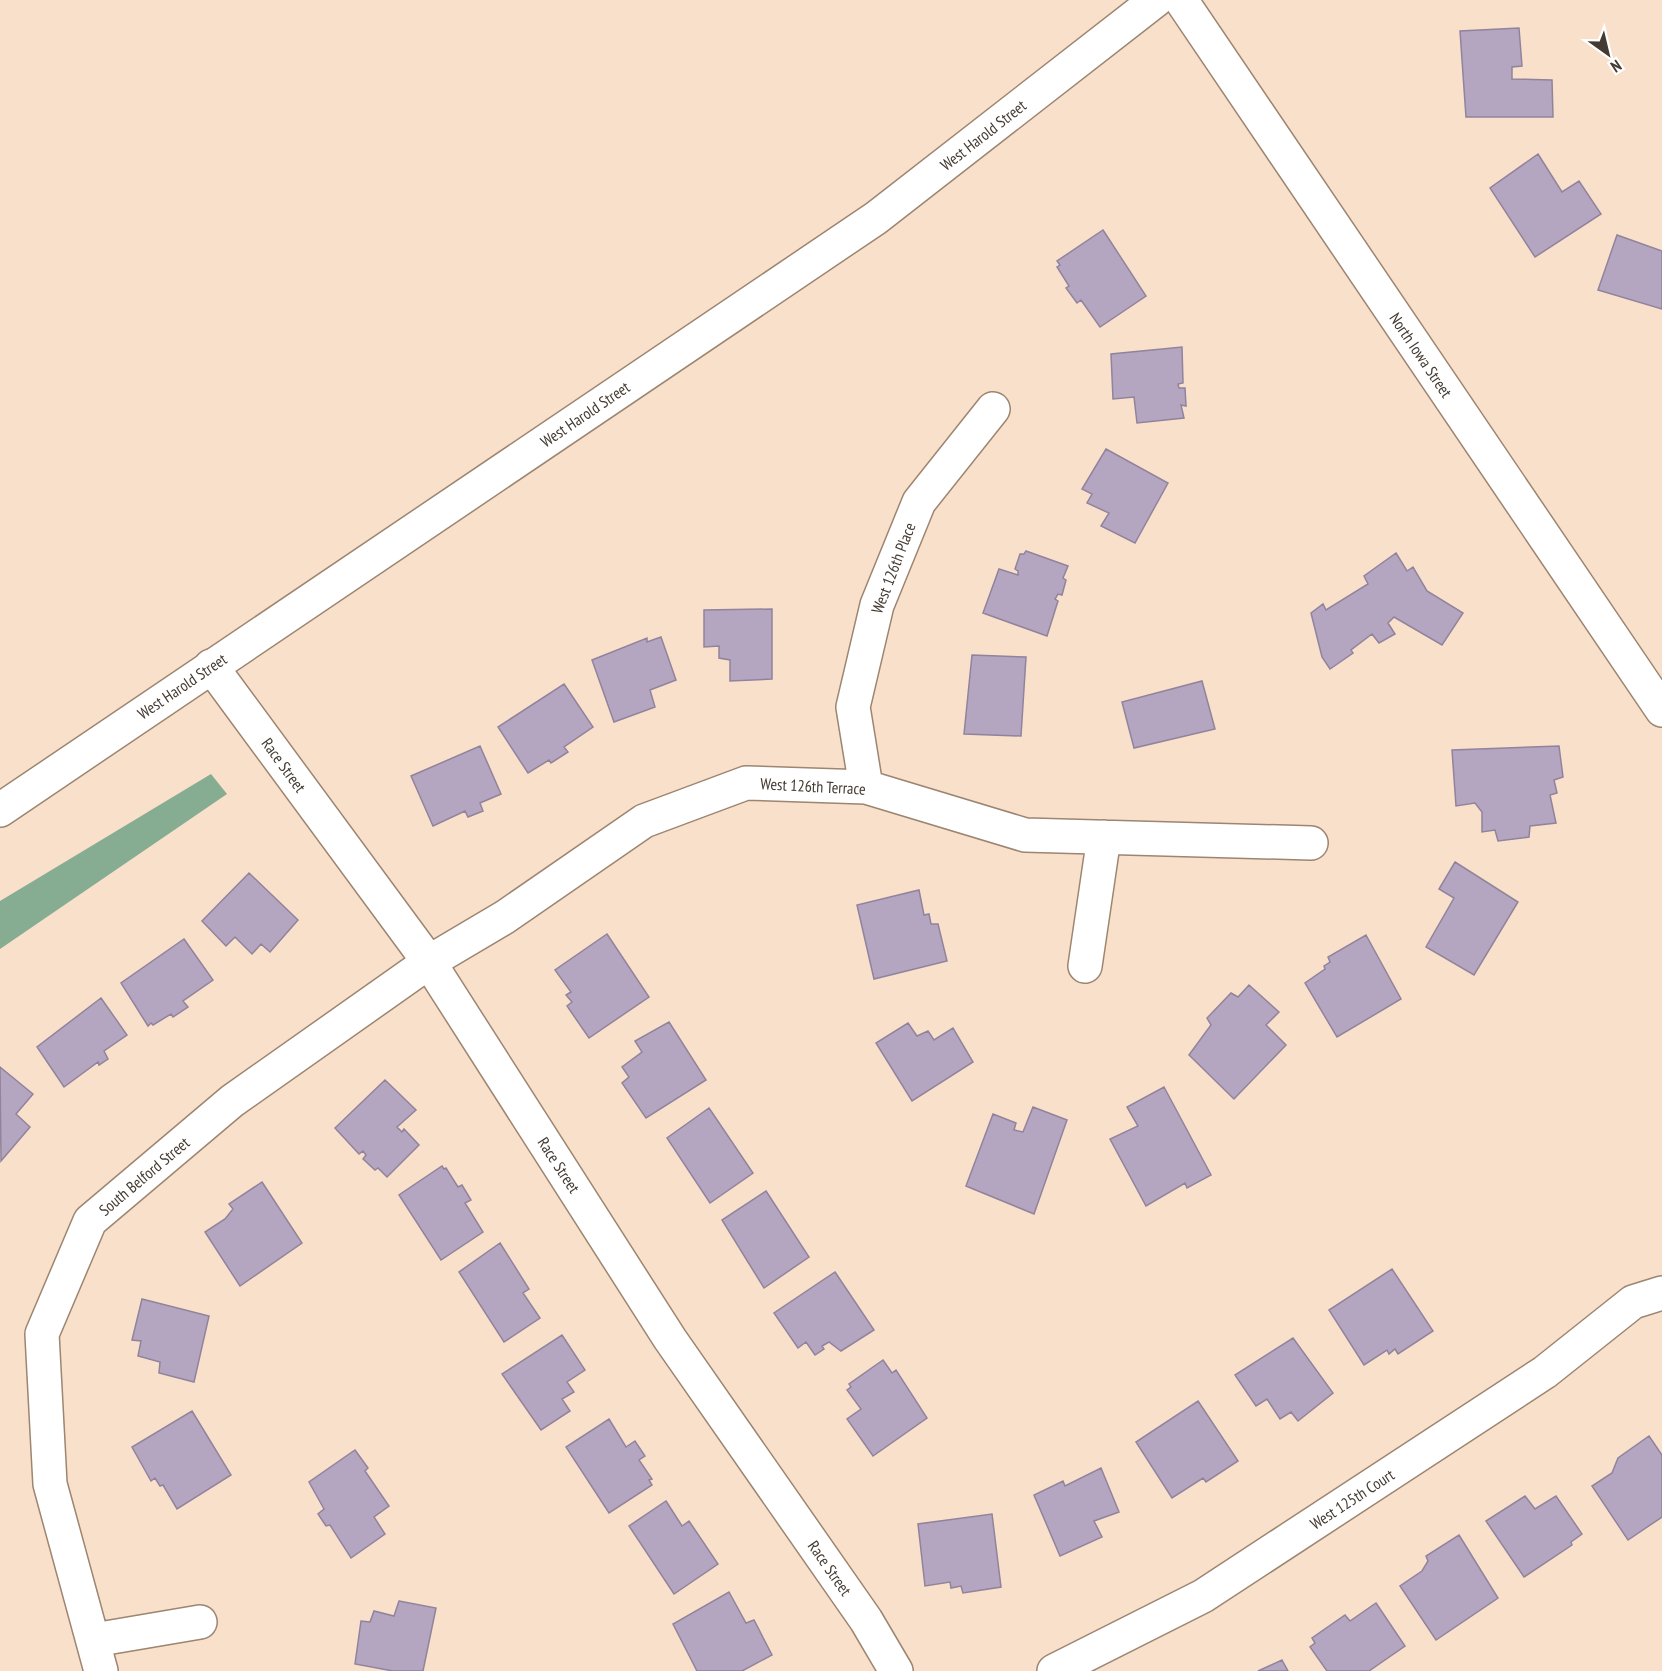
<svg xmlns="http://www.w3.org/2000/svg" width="1662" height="1671" viewBox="0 0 1662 1671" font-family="'PT Sans Narrow',sans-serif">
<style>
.forest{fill:#86ad91}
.building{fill:#b4a6c0;stroke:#91839c;stroke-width:1.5}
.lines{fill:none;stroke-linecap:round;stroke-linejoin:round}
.minor-casing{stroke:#9c8571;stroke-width:36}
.major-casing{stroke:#9c8571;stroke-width:36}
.minor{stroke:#fff;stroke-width:33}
.major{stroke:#fff;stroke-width:33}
.labels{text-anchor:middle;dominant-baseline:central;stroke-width:6;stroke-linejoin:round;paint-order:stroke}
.street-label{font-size:16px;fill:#433a31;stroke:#fff}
</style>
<rect width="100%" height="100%" fill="#f9e0ca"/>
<path class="forest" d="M211 774 227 794 0 949V901Z"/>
<path class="building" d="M1519 28 1522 66 1512 67V79L1552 80 1553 117H1466L1460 31Z
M1538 154 1562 192 1579 181 1601 214 1535 257 1490 188Z
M1103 230 1146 296 1100 327 1081 300 1077 303 1066 288 1069 286 1057 267 1060 265 1057 261Z
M1617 235 1662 251V309L1598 290Z
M1182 347 1183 383 1178 384 1179 388H1185L1186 406 1181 405 1184 418 1137 423 1134 397 1113 399 1111 354Z
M1106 449 1168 483 1135 543 1101 526 1109 513 1087 503 1092 494 1082 489Z
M1026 551 1068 566 1063 578 1066 580 1062 595 1058 594 1055 599 1058 601 1047 636 983 613 999 569 1018 575V571L1015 569 1020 554H1024Z
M1396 553 1407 571 1413 567 1427 591 1463 613 1442 645 1394 617 1388 623 1395 634 1379 643 1372 634 1351 650 1353 653 1330 669 1322 657 1311 613 1323 604 1326 610 1368 584 1364 576Z
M772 609V679L730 681V660L719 658V646L704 647V610Z
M661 637 676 680 650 690 655 707 614 722 592 660 647 638V642Z
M972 655 1026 657 1021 736 964 734Z
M1202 681 1215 729 1134 748 1122 702Z
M564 684 593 727 564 747 568 752 551 763 549 760 528 773 498 727Z
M480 746 501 794 480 803 483 811 468 817 465 811 433 826 411 776Z
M1559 746 1563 777 1554 780 1557 793 1550 795 1556 823 1530 826 1529 837 1498 841 1495 830 1482 832V812L1475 803 1456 806 1452 750Z
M1455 862 1518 902 1474 975 1426 947 1454 898 1439 889Z
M249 873 298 920 270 952 261 944 252 954 235 937 226 946 202 921Z
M919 890 924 915 929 914 931 924H938L947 961 874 979 857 905Z
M607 934 649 997 589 1038 567 1006 572 1002 566 995 571 992 555 970Z
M1366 935 1401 999 1337 1037 1305 983 1325 969 1324 966 1330 962 1328 957Z
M184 939 213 980 183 1001 188 1007 173 1017 171 1014 153 1025 151 1023 148 1026 121 983Z
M1249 985 1279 1012 1266 1025 1286 1045 1234 1099 1189 1055 1211 1025 1207 1018 1231 993 1238 997Z
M101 998 127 1035 104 1051 108 1059 99 1065 98 1062 64 1087 37 1047Z
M669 1022 706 1080 646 1118 622 1083 629 1077 622 1067 642 1052 635 1041Z
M908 1023 917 1036 928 1031 934 1040 953 1028 973 1062 912 1101 876 1043Z
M0 1067 33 1094 16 1114 30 1127 1 1161Z
M385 1080 416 1110 397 1127 402 1132 404 1129 419 1145 387 1177 378 1168 375 1170 363 1159 366 1155 363 1151 359 1154 335 1128Z
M1164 1087 1211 1175 1187 1188 1185 1183 1146 1206 1110 1139 1138 1126 1127 1107Z
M1033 1107 1067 1120 1034 1214 966 1186 993 1114 1016 1123 1014 1130 1023 1132Z
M709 1108 753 1173 710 1203 667 1138Z
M442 1166 444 1169 446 1168 458 1187 462 1185 471 1200 465 1203 483 1232 441 1260 399 1195Z
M262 1182 302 1243 240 1286 205 1232 225 1219 233 1209 229 1204Z
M766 1191 809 1257 764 1288 722 1220Z
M500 1243 529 1289 523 1293 540 1318 504 1342 459 1272Z
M1392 1269 1433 1331 1398 1354 1395 1349 1389 1354 1387 1350 1364 1365 1329 1310Z
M835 1272 874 1330 841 1351 829 1342 822 1346 824 1349 815 1355 806 1342 798 1348 774 1313Z
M142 1299 209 1316 194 1382 159 1373 160 1362 138 1356 141 1341 132 1340Z
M562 1335 585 1370 567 1382 574 1392 562 1399 570 1411 541 1430 502 1374Z
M1293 1338 1333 1393 1298 1421 1291 1412 1280 1419 1267 1399 1256 1406 1235 1375Z
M883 1360 892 1373 896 1370 927 1418 873 1456 847 1419 861 1409 847 1390 851 1387 849 1384Z
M1198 1401 1238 1461 1206 1482 1203 1478 1172 1498 1136 1442Z
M192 1411 231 1475 177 1509 163 1485 160 1486 155 1478 151 1481 132 1447Z
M609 1419 626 1447 635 1441 645 1456 639 1460 652 1479 649 1480 652 1485 609 1513 566 1447Z
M1649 1436 1662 1455V1517L1628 1540 1592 1486 1612 1473 1618 1458Z
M355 1450 368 1468 365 1471 389 1506 374 1517 385 1534 351 1558 330 1525 326 1526 318 1514 324 1509 309 1482Z
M1101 1468 1119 1512 1094 1521 1102 1537 1060 1556 1034 1495 1063 1481 1065 1486Z
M1525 1496 1535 1509 1556 1496 1582 1534 1571 1542 1572 1545 1524 1577 1486 1521Z
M666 1501 682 1526 689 1521 718 1564 674 1594 629 1526Z
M992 1514 1001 1587 963 1593 961 1586 951 1588 950 1582 925 1586 918 1524Z
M1459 1535 1498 1598 1436 1640 1400 1586 1422 1571 1428 1561 1426 1556Z
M729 1592 746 1623 754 1620 772 1655 742 1671H697L673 1624Z
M399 1601 436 1608 423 1671H393L355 1664 361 1621 370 1622 374 1611 394 1616Z
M1376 1603 1405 1646 1369 1671H1327L1310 1647 1315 1643 1312 1638 1345 1615 1350 1621Z
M1282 1660 1288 1671H1258Z"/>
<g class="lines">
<g class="minor-casing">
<path id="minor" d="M1181 0 1662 710
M211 666 429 962 670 1339 866 1620 896 1671
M866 787 853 707 877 605 919 502 993 409
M1085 966 1104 837
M94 1640 200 1622
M101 1671 50 1484 42 1334 90 1221 232 1101 429 962 505 917 644 821 746 783 866 787 1025 835 1311 843
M1054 1671 1203 1596 1545 1372 1633 1302 1662 1293"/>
</g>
<g class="major-casing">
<path id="major" d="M0 810 876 218 1156 0"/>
</g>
<use href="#minor" class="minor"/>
<use href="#major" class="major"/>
</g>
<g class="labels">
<g class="street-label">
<text transform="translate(983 135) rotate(-38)">West Harold Street</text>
<text transform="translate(1421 355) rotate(56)">North Iowa Street</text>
<text transform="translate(585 414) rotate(-34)">West Harold Street</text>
<text transform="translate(893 568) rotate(-69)">West 126th Place</text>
<text transform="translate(182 686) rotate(-34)">West Harold Street</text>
<text transform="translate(284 765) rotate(54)">Race Street</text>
<text transform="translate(813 786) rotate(3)">West 126th Terrace</text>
<text transform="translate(559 1165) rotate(57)">Race Street</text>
<text transform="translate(144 1176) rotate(-40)">South Belford Street</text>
<text transform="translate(1352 1499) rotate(-33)">West 125th Court</text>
<text transform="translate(830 1568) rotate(55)">Race Street</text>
</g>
</g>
<g transform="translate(1608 54) rotate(146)" stroke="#ffffff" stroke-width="4.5" paint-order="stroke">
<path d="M0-4.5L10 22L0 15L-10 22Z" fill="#433a31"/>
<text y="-9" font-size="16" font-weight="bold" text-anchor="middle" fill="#433a31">N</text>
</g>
</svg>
